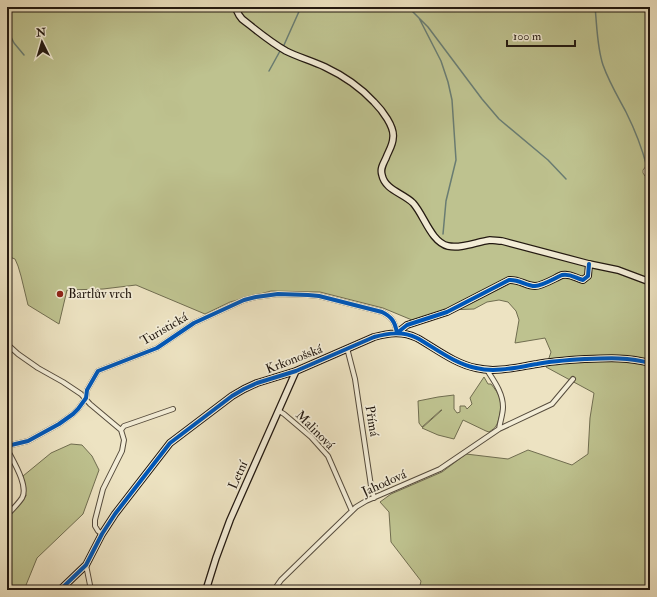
<svg xmlns="http://www.w3.org/2000/svg" width="657" height="597" viewBox="0 0 657 597" font-family="'IM FELL Double Pica',serif">
<style>
.green{fill:#bec28f;stroke:#706d50}
.lines{fill:none;stroke-linecap:round;stroke-linejoin:round}
.stream{stroke:#697c72;stroke-width:1.5}
.street-casing{stroke:#554b3c;stroke-width:6}
.secondary-casing{stroke:#221810;stroke-width:8}
.street{stroke:#f3edd7;stroke-width:4}
.secondary{stroke:#f3edd7;stroke-width:5.5}
.cycleway-casing{stroke:#f3edd7;stroke-width:6}
.cycleway{stroke:#0057b8;stroke-width:4}
.poi-dot{fill:#8f2418;stroke:#f3edd7;stroke-width:1.5}
.labels{text-anchor:middle;dominant-baseline:central;stroke-width:3.5;stroke-linejoin:round;paint-order:stroke}
.poi-label{font-size:13px;fill:#221810;stroke:#f3edd7;text-anchor:start}
.street-label{font-size:13px;fill:#221810;stroke:#f3edd7}
</style>
<rect width="100%" height="100%" fill="#ede3c2"/>
<filter id="stains"><feTurbulence type="fractalNoise" baseFrequency=".005" numOctaves="4"/><feColorMatrix values="0 0 0 0 .2 0 0 0 0 .09 0 0 0 0 .02 0 0 0 .5 -.17"/></filter>
<radialGradient id="worn" r=".72"><stop offset=".6" stop-color="#630" stop-opacity="0"/><stop offset="1" stop-color="#630" stop-opacity=".3"/></radialGradient>
<path class="green" d="M7 7H650V166L647 165 643 170V173L645 176 650 177V590H419L421 581 391 542 389 512 380 502 391 494 442 472 466 454 508 459 528 450 572 465 588 454 590 418 594 393 546 367 551 352 545 338 515 343 519 320 516 311 508 302 499 300 487 302 474 309 447 310 412 320 383 308 320 292 271 291 230 302 205 314 136 285 103 289 67 290 59 324 28 305 21 276 18 266 15 259 7 256Z
M484 377 488 384H491C495 389 499 394 501 401 502 405 499 422 496 426 495 428 492 430 489 432L486 431 463 420 454 439 438 435 422 428 442 410H441L422 427 419 423 418 401 438 397 454 395V409L457 413 460 412V406H465L467 409 472 404 470 398Z
M71 444 82 445 92 456 99 470 83 514 37 558 24 590H7V517L26 496 23 476 51 453Z"/>
<g class="lines">
<path class="stream" d="M408 7 428 27 482 99 499 119 548 160 566 179
M595 7C597 26 597 47 603 65 609 82 618 97 626 112 635 130 642 148 647 167
M419 18 441 61 448 82 452 100 456 160 446 201 443 234
M7 29 14 43 24 55
M284 45 301 7
M269 71 280 51"/>
<g class="street-casing">
<path id="street" d="M7 344 18 354 38 368 63 382 81 394 90 404 121 430 124 440 122 451 103 489 95 520V526L98 531 102 534
M347 348 355 379 371 486 374 498
M487 370C494 381 503 393 503 407 503 414 500 422 499 429
M279 411 284 414 311 437 328 456 352 511
M121 430 124 426 130 424 173 409
M7 446 28 441 59 424 73 414 78 409 86 398 87 390 98 371 157 348 194 323 244 300 256 297 278 294 308 295 319 296 382 312C392 317 395 322 397 333
M7 449C13 461 29 486 22 498 18 504 12 510 7 515
M86 565 91 590
M274 590 281 580 323 539 356 507 366 501 440 469 499 429 552 404 573 379"/>
</g>
<g class="secondary-casing">
<path id="secondary" d="M235 7 239 15 242 19C256 30 270 42 286 51 298 57 312 61 325 67 342 75 361 88 374 102 382 110 395 127 393 138 393 145 388 152 386 158 383 164 380 169 382 175 385 190 403 193 413 203 424 215 431 242 448 246 461 249 476 242 490 240 494 240 498 241 502 241L589 264 618 270 650 282
M397 333 407 325 447 312 509 280C519 279 526 286 535 286 542 286 555 278 562 275 570 273 575 278 583 280L588 276 589 264
M60 590 86 565 102 534 115 514 170 443 174 440 232 396 244 389 257 383 296 371 374 337C389 333 402 331 417 338 435 348 455 364 476 368 496 373 518 367 537 364 553 361 570 360 586 359 608 358 629 357 650 363
M206 590 216 558 230 520 296 371"/>
</g>
<use href="#street" class="street"/>
<use href="#secondary" class="secondary"/>
<g class="cycleway-casing">
<path id="cycleway" d="M397 333 407 325 447 312 509 280C519 279 526 286 535 286 542 286 555 278 562 275 570 273 575 278 583 280L588 276 589 264
M7 446 28 441 59 424 73 414 78 409 86 398 87 390 98 371 157 348 194 323 244 300 256 297 278 294 308 295 319 296 382 312C392 317 395 322 397 333
M60 590 86 565 102 534 115 514 170 443 174 440 232 396 244 389 257 383 296 371 374 337C389 333 402 331 417 338 435 348 455 364 476 368 496 373 518 367 537 364 553 361 570 360 586 359 608 358 629 357 650 363"/>
</g>
<use href="#cycleway" class="cycleway"/>
</g>
<circle class="poi-dot" cx="60" cy="294" r="4"/>
<g class="labels">
<g class="poi-label">
<text x="68" y="294">Bartlův vrch</text>
</g>
<g class="street-label">
<text transform="translate(164 329) rotate(-30)">Turistická</text>
<text transform="translate(294 359) rotate(-21)">Krkonošská</text>
<text transform="translate(372 421) rotate(81)">Přímá</text>
<text transform="translate(315 430) rotate(45)">Malinová</text>
<text transform="translate(238 475) rotate(-66)">Letní</text>
<text transform="translate(384 483) rotate(-24)">Jahodová</text>
</g>
</g>
<rect width="657" height="597" fill="none" stroke="#ede3c2" stroke-width="24"/>
<rect x="8" y="8" width="641" height="581" fill="none" stroke="#221810" stroke-width="2"/>
<rect x="12" y="12" width="633" height="573" fill="none" stroke="#221810"/>
<g transform="translate(42 42) rotate(355)" stroke="#f3edd7" stroke-width="3" paint-order="stroke">
<path d="M0-3L7 15L0 10L-7 15Z" fill="#221810"/>
<text y="-6" font-size="11" font-weight="bold" text-anchor="middle" fill="#221810">N</text>
</g>
<path d="M507 40v6h68v-6" fill="none" stroke="#221810" stroke-width="2"/>
<text x="513" y="40" font-size="12" fill="#221810" stroke="#f3edd7" stroke-width="3" paint-order="stroke">100 m</text>
<rect width="100%" height="100%" filter="url(#stains)"/>
<rect width="100%" height="100%" fill="url(#worn)"/>
</svg>
